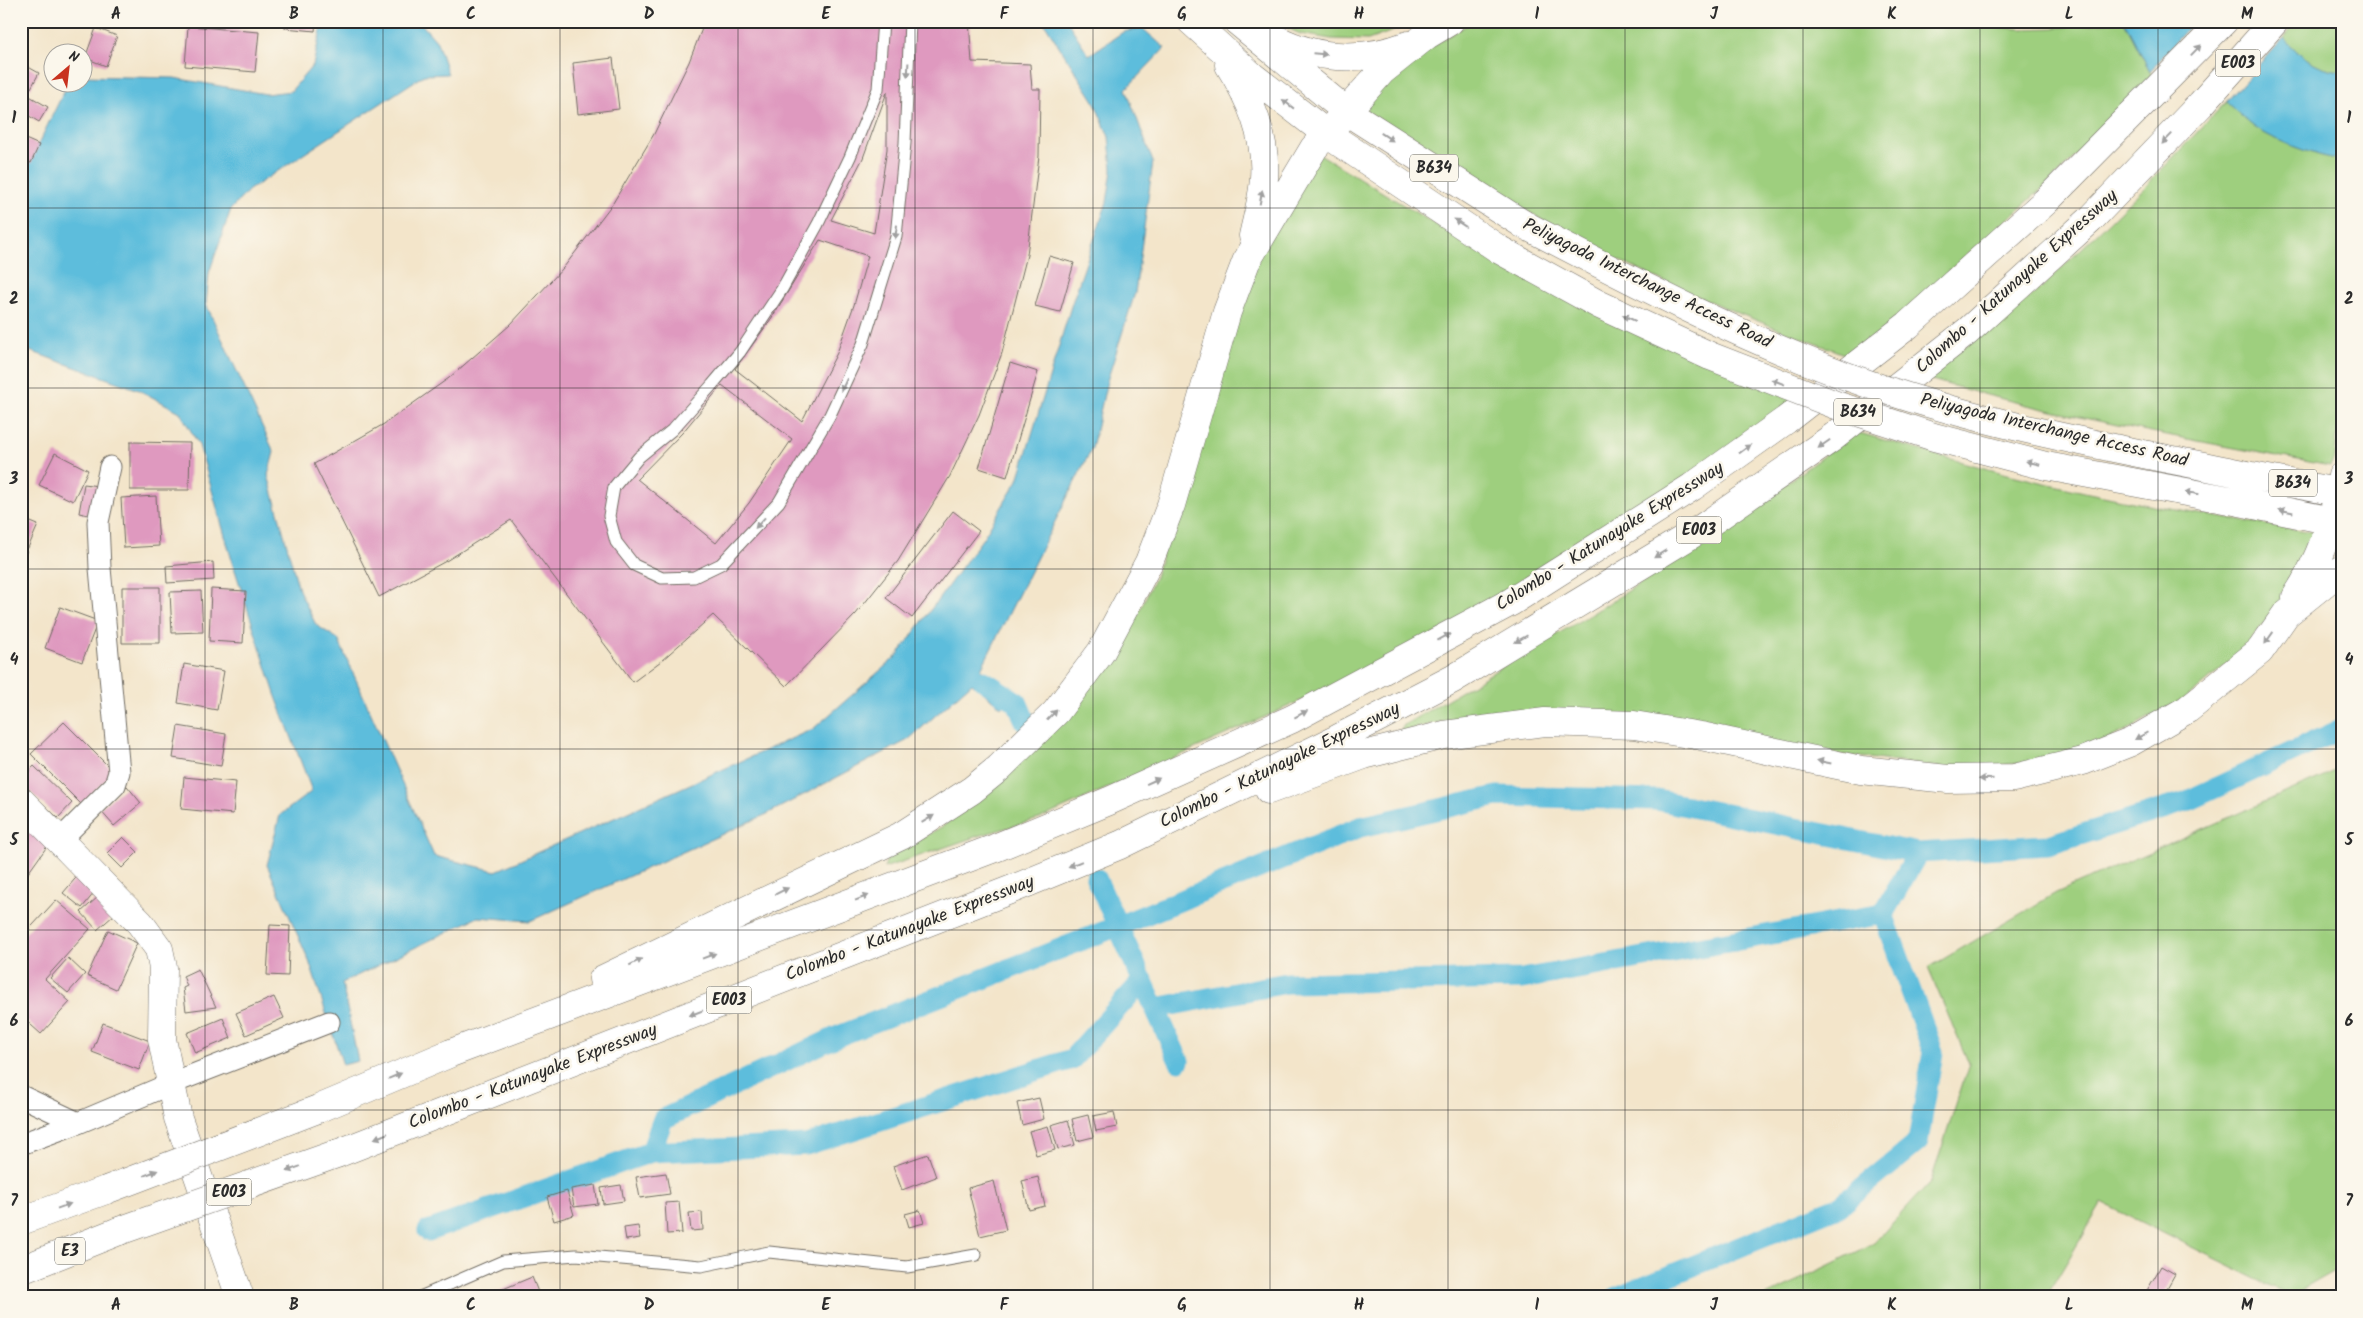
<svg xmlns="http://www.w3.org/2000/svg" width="2363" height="1318" viewBox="0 0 2363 1318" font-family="Kalam,sans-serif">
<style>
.green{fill:#9ecf7e;stroke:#647d54}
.water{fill:#5dbddc;stroke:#447484}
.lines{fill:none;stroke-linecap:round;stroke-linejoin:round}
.canal{stroke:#5dbddc;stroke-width:21}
.building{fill:#df99bf;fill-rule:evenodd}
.lane-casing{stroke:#716c63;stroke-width:13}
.street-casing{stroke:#716c63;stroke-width:23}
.secondary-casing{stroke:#716c63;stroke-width:29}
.highway-casing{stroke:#716c63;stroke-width:29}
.lane{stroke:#fff;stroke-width:11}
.street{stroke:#fff;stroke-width:21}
.secondary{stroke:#fff;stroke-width:28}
.highway{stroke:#fff;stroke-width:28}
.highway-bridge-casing{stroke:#716c63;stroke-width:29;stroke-linecap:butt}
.highway-bridge{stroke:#fff;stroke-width:28}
.oneway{fill:#a0a0a0}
.grid{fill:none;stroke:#2b2b2b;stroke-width:1;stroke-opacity:0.55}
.labels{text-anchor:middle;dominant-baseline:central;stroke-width:5;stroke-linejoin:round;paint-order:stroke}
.shield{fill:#fbf7ec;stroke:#696865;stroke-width:1}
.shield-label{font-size:16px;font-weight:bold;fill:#2b2b2b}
.street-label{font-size:18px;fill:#2b2b2b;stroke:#fbf7ec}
.neatline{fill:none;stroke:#2b2b2b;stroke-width:2}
.grid-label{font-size:16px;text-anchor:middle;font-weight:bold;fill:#2b2b2b}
</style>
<rect width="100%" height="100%" fill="#fbf7ec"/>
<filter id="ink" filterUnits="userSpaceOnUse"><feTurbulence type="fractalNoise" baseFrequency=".02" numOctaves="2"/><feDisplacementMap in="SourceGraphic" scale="10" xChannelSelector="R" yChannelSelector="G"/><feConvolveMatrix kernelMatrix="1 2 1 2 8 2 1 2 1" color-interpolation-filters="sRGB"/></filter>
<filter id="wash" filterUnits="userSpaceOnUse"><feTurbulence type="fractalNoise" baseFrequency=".0096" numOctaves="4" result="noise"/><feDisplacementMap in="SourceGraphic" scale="20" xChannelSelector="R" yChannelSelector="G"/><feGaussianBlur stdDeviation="1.12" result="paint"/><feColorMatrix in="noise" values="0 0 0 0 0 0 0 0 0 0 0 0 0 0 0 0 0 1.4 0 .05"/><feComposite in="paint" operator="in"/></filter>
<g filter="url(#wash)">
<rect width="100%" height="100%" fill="#f3e5ca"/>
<path class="green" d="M1273 21H1421L1368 40 1331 39 1300 34Z
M1475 21H1933L2021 29 2052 28 2124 21 2153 77 2052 180 1852 357C1762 323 1669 288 1583 242 1509 203 1439 157 1368 113L1364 102C1387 75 1443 37 1475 21Z
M2298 21H2342V71C2317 69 2300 56 2284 38Z
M2226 102C2235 110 2244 119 2253 126 2270 139 2321 159 2342 159V382L2335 457 2330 466C2194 440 2058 417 1925 378L2039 290 2144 188Z
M1318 153 1492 259 1799 402 1704 469 1393 659 1039 819 981 835 884 868 887 859 943 826 973 804 1124 638 1140 610 1155 577 1248 274Z
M1856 432C1923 451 1990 471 2058 486 2142 506 2228 519 2313 532L2315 541 2293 588 2242 651 2192 694 2119 734 2081 750 2033 762 1953 769 1519 713C1479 711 1439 722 1400 732L1404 725 1588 616 1702 545Z
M2342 768V1267L2291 1296 2102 1203 2046 1297H1764L1874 1243 1931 1181 1969 1064 1928 968 2056 893Z"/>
<path class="water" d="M323 21H419L437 42 448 74 424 75 249 190 231 209 209 273 206 304 274 452 268 475 299 590 316 625 338 639 434 856 496 871 813 729 897 656 983 538 1018 480 1072 303 1107 202 1112 170 1109 137 1094 101 1043 21H1067L1089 55 1123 32 1142 28 1165 48 1126 89 1153 162 1135 293 1107 381 1092 448 981 669 1013 690 1001 707 972 683 908 740 767 814 530 921 478 917 342 983 358 1061 343 1065 309 961 267 865 280 815 312 791 275 694 233 564 199 445 180 412 139 390 27 350 21 320V180L68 83 82 82 83 76 174 78 266 94 291 91 313 65Z
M2124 21H2194L2150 71Z
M2284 38C2300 56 2317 69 2342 71V159C2321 159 2270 139 2253 126 2244 119 2235 110 2226 102Z"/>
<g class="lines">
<path class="canal" d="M984 681 1017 702 1026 723
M1096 878 1179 1061
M1156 1008 1287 983 1522 979 1883 914
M651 1152 663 1119 836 1037 1118 926 1360 827 1497 796 1657 800 1918 853
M428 1231 651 1152 806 1145 1072 1059 1143 980
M1617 1297 1840 1206 1918 1142 1933 1052 1883 914 1918 853 2048 845 2185 802 2342 729"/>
</g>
<g id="blocks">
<path class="building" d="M142 21H159L156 27Z
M286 21H316L315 31 285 28Z
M705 21H969L972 62 1030 64 1032 89H1040L1039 156 1027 255 1002 353 979 415 950 476 898 561 856 614 786 686 713 615 661 661 633 682 511 520 446 561 379 597 314 464 384 424 449 378 510 325 564 267 613 203 654 134 689 62ZM887 92V149L874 233 831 220 863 158ZM820 240 868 256 854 305 837 353 802 421 735 369 771 319ZM722 385 792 439 749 503 716 543 637 479 682 433Z
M188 26 259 32 255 72 185 66Z
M96 28 117 36 106 66 85 58Z
M613 58 619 109 578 114 573 63Z
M21 63 39 73 31 88 21 83Z
M21 91 48 107 39 122 21 111Z
M21 137 39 145 31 163 21 159Z
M1049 256 1074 263 1060 312 1035 306Z
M1010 363 1038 372 1007 477 979 468Z
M130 442 190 443 189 490H130Z
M55 453 88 470 73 501 39 485Z
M84 484 98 486 93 516 79 513Z
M156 496 159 546 124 548 121 498Z
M953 511 979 531 912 618 886 598Z
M21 518 38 525 21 564Z
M213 562 214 580 167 583 166 566Z
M122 587H160V643H122Z
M211 589 246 591 243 643 209 641Z
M201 591 203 632 172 633 170 592Z
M60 607 98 621 82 662 45 648Z
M184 664 224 671 217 710 178 703Z
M64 722 114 772 81 804 31 754Z
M178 726 226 734 221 766 173 758Z
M34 766 72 803 58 818 21 783V780Z
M184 777 236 782 233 814 181 809Z
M127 786 141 803 114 826 99 809Z
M33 824 53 838 21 883V840Z
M123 837 138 852 122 868 107 853Z
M80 873 98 888 82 908 63 893Z
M98 897 114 915 97 930 81 912Z
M56 900 90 929 45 979 70 1002 41 1034 21 1016V938Z
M270 925 290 926 288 976 267 975Z
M108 930 137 943 116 989 87 976Z
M68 958 85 974 68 993 50 978Z
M198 969 216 1007 186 1011 183 988 187 986 183 976Z
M274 997 284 1018 246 1035 236 1013Z
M223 1018 231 1038 195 1053 187 1033Z
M103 1023 150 1041 139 1070 92 1052Z
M1039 1098 1044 1119 1022 1125 1017 1103Z
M1114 1112 1117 1127 1096 1131 1093 1116Z
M1088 1115 1093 1137 1077 1141 1072 1119Z
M1068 1120 1075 1145 1058 1149 1051 1125Z
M1048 1126 1055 1150 1036 1155 1029 1131Z
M928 1154 936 1177 902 1190 893 1166Z
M666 1173 670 1194 640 1198 636 1177Z
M1038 1177 1045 1206 1029 1210 1022 1181Z
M994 1181 1006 1230 980 1236 968 1188Z
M595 1185 598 1204 574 1207 571 1189Z
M621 1185 624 1201 603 1204 601 1188Z
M567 1191 574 1215 554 1221 547 1197Z
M679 1202 682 1233 667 1234 665 1203Z
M920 1210 924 1223 909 1227 905 1214Z
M702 1212 703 1230 691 1231 689 1213Z
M638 1226 640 1238 626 1240 624 1228Z
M2161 1266 2175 1274 2162 1297H2151L2145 1294Z
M532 1277 540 1297H484Z"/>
</g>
</g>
<g filter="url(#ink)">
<use href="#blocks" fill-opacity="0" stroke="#716c63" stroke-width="1"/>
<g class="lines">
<g class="lane-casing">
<path id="lane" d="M883 21 878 89 850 157 818 224 782 289 740 352 712 385 672 430 639 457 614 487 609 516 616 542 634 565 662 578 694 577 721 564 779 502 830 415 863 344 896 237 905 143 910 21
M420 1297 503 1261 576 1255 701 1266 769 1252 907 1267 976 1255"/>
</g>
<g class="street-casing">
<path id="street" d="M60 840 115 785 119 772 100 568 98 522 110 467
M21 1096 78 1123 170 1084 329 1022
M21 1144 78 1123"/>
</g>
<g class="secondary-casing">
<path id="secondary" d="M21 801 140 923 159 949 163 968 162 1039 178 1118 240 1297"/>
</g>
<g class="highway-casing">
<path id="highway" d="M1191 21 1252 76 1327 134 1500 250
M1237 21 1346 111 1523 224
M1267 34C1311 60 1361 63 1408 45
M1229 65C1250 98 1267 139 1264 178 1263 198 1257 217 1253 236
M2247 475 2342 493
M2240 502 2342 523
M2296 597C2319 562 2335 518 2342 476
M1269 790 1364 755 1444 735 1545 722 1634 725 1701 736 1861 770 1948 779 2014 778 2083 761 2131 742 2188 709 2260 651 2286 614 2342 569
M603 979 901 836 972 790 999 768 1056 712 1101 652 1149 562 1171 505 1227 312 1246 262 1314 148 1382 71 1427 35 1450 21
M318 1109 451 1053 995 848 1109 801 1292 719 1511 602 1692 487 1786 420 1908 325 2045 202 2224 21
M339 1153 1015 888 1120 845 1339 738 1453 679 1702 528 1832 438 1968 331 2090 220 2201 104 2275 21
M21 1221 106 1190
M21 1270 119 1231"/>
</g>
<use href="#lane" class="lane"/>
<use href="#street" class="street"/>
<use href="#secondary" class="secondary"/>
<use href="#highway" class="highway"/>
<g class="highway-bridge-casing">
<path id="highway-bridge" d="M1523 224C1636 283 1750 343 1871 385 1993 427 2121 449 2247 475
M1500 250 1598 304 1710 356 1836 405 1934 437 2046 466 2240 502
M106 1190 318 1109
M119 1231 339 1153"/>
</g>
<use href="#highway-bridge" class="highway-bridge"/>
</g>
<defs><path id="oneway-solid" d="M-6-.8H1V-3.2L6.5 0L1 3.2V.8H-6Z" transform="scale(1.25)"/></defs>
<g class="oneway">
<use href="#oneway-solid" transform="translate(2196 50) rotate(-46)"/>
<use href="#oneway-solid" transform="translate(1320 54) rotate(5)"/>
<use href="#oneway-solid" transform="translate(908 70) rotate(93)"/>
<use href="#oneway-solid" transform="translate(1288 104) rotate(-142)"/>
<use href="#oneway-solid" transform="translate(1387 137) rotate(33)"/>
<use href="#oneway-solid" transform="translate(2167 139) rotate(134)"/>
<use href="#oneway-solid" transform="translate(1261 197) rotate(-80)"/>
<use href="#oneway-solid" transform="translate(1460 223) rotate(-146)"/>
<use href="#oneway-solid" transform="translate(896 232) rotate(98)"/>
<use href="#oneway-solid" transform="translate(1629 318) rotate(-155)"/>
<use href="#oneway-solid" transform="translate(1778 382) rotate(-159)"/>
<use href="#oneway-solid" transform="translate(844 385) rotate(115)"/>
<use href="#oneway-solid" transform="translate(1824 444) rotate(145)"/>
<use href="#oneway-solid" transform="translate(1745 449) rotate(-36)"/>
<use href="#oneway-solid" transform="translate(2033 463) rotate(-166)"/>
<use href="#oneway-solid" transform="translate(2192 493) rotate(-170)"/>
<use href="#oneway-solid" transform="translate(2286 511) rotate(-168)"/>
<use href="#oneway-solid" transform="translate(760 523) rotate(132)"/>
<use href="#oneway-solid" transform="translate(1660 554) rotate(148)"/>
<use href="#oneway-solid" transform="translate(1444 637) rotate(-28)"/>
<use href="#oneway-solid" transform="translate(2269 638) rotate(125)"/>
<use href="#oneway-solid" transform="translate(1521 639) rotate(150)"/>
<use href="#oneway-solid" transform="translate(1301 714) rotate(-28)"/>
<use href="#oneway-solid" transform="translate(1052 715) rotate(-46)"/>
<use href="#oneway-solid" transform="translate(2141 736) rotate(150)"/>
<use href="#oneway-solid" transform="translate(1824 762) rotate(-168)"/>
<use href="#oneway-solid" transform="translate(1986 779) rotate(179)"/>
<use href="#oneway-solid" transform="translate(1153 781) rotate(-24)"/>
<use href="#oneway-solid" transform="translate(928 819) rotate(-31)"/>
<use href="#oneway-solid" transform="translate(1075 864) rotate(158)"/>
<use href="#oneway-solid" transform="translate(782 891) rotate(-26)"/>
<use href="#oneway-solid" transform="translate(862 898) rotate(-21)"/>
<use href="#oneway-solid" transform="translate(709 956) rotate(-21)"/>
<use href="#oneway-solid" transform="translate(636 962) rotate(-26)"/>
<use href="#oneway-solid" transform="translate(696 1013) rotate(159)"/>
<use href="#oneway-solid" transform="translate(395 1076) rotate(-23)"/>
<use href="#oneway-solid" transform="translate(381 1136) rotate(158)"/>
<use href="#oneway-solid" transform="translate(293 1169) rotate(160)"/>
<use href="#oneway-solid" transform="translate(151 1173) rotate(-21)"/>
<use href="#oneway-solid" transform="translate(64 1206) rotate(-20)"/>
</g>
</g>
<path class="grid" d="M205 21V1297M383 21V1297M560 21V1297M738 21V1297M915 21V1297M1093 21V1297M1270 21V1297M1448 21V1297M1625 21V1297M1803 21V1297M1980 21V1297M2158 21V1297M21 208H2342M21 388H2342M21 569H2342M21 749H2342M21 930H2342M21 1110H2342"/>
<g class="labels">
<g class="shield">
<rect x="2215.5" y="49.5" width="45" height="27" rx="4"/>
<rect x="1410" y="154.5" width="48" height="27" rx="4"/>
<rect x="1834" y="398.5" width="48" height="27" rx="4"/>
<rect x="2269" y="469.5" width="48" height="27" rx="4"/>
<rect x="1676.5" y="516.5" width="45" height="27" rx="4"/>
<rect x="706.5" y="986.5" width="45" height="27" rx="4"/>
<rect x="206.5" y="1178.5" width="45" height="27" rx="4"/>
<rect x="55" y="1237.5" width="30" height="27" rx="4"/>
</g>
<g class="shield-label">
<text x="2238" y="63">E003</text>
<text x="1434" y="168">B634</text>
<text x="1858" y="412">B634</text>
<text x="2293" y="483">B634</text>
<text x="1699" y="530">E003</text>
<text x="729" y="1000">E003</text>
<text x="229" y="1192">E003</text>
<text x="70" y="1251">E3</text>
</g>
<g class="street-label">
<text transform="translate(2017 282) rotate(-42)">Colombo - Katunayake Expressway</text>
<text transform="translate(1647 284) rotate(26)">Peliyagoda Interchange Access Road</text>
<text transform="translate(2054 431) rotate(13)">Peliyagoda Interchange Access Road</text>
<text transform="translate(1610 537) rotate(-32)">Colombo - Katunayake Expressway</text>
<text transform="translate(1280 766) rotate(-26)">Colombo - Katunayake Expressway</text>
<text transform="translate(910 929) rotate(-21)">Colombo - Katunayake Expressway</text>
<text transform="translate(533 1077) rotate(-21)">Colombo - Katunayake Expressway</text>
</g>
</g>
<rect width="2363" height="1318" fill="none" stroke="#fbf7ec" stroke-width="55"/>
<g transform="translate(68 68) rotate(28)"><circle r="24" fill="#fbf7ec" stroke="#a8a59f"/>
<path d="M0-4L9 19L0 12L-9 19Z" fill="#c8321e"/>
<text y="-8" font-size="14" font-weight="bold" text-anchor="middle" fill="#2b2b2b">N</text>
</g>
<rect x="28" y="28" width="2308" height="1262" class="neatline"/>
<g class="grid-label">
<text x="116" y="19">A</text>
<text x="294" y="19">B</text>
<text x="471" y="19">C</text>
<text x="649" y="19">D</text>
<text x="826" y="19">E</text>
<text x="1004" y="19">F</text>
<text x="1182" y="19">G</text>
<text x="1359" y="19">H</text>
<text x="1537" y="19">I</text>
<text x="1714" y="19">J</text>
<text x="1892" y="19">K</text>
<text x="2069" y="19">L</text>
<text x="2247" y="19">M</text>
<text x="14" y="123">1</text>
<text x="2349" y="123">1</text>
<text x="14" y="304">2</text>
<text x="2349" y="304">2</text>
<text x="14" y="484">3</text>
<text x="2349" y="484">3</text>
<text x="14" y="665">4</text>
<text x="2349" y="665">4</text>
<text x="14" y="845">5</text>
<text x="2349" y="845">5</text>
<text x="14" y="1026">6</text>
<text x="2349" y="1026">6</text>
<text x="14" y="1206">7</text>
<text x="2349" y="1206">7</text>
<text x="116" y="1310">A</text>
<text x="294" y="1310">B</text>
<text x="471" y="1310">C</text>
<text x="649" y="1310">D</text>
<text x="826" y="1310">E</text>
<text x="1004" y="1310">F</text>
<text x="1182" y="1310">G</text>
<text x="1359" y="1310">H</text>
<text x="1537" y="1310">I</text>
<text x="1714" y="1310">J</text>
<text x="1892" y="1310">K</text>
<text x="2069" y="1310">L</text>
<text x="2247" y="1310">M</text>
</g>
</svg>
